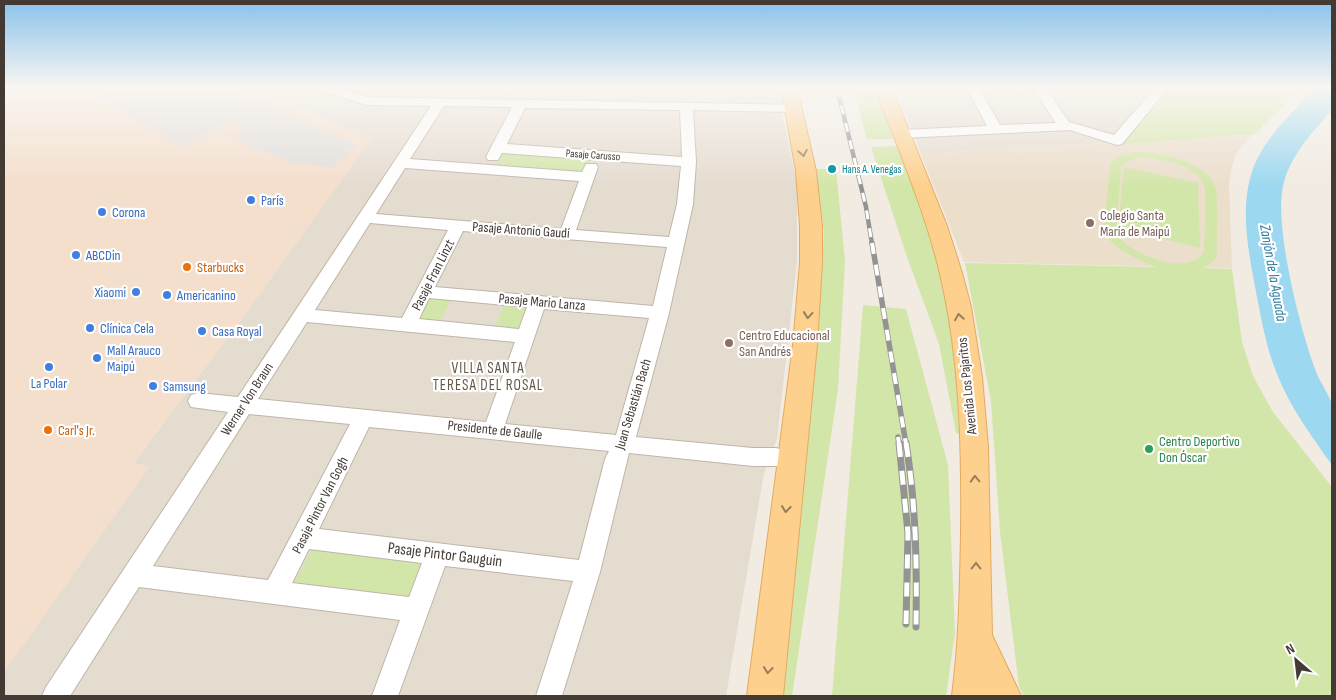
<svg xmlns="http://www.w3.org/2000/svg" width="1336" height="700" viewBox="0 0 1336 700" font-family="'Sofia Sans Condensed',sans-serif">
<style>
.residential{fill:#e5dcd0}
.commercial{fill:#f4decc}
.education{fill:#ebdecb}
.green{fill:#d3e6aa;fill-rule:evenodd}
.parking{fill:#e1dedb}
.water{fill:#9cd8f0}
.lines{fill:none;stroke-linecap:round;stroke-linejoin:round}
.minor-casing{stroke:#bfb4a8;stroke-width:2}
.major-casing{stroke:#e3aa5e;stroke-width:2}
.minor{fill:#fff;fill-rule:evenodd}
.major{fill:#fed08e;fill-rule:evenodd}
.rail-far2-casing{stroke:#939393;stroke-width:4.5}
.rail-far1-casing{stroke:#939393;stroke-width:5.5}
.rail-casing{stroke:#939393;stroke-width:7}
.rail-far2{stroke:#fff;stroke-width:3;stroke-dasharray:9;stroke-linecap:butt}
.rail-far1{stroke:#fff;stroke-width:4;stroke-dasharray:11;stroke-linecap:butt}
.rail{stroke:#fff;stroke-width:5;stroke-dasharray:14;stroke-linecap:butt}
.oneway{stroke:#977e5c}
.culture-dot{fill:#0f9aa8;stroke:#fff;stroke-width:2}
.shop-dot{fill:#3f7fe0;stroke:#fff;stroke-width:2}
.education-dot{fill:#8d6e63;stroke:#fff;stroke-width:2}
.food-dot{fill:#e8710a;stroke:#fff;stroke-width:2}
.leisure-dot{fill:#2e9e5b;stroke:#fff;stroke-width:2}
.labels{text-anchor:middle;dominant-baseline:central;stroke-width:4.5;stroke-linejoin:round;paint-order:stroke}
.far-street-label{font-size:11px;fill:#433a33;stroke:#fff}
.far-culture-label{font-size:11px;fill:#0d838f;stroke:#fff;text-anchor:start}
.shop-label{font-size:14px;fill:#366cbe;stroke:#fff;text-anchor:start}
.education-label{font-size:14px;fill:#785e54;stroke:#fff;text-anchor:start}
.street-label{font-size:14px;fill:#433a33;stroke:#fff}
.food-label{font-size:14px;fill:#c56008;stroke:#fff;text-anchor:start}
.leisure-label{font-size:14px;fill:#27864d;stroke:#fff;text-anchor:start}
.water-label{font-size:15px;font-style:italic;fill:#2a7b9e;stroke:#fff}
.neighbourhood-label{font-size:15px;letter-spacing:1px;fill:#65574a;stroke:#fff}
.near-street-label{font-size:16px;fill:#433a33;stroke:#fff}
</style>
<rect width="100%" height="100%" fill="#f1ebe2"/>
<path class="residential" d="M250 88H777L797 184V261L777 439 764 473 726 696H4V672L149 467 133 464 243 317 371 139Z
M895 88H1156L1106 143 921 154Z"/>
<path class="commercial" d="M4 88H250L291 107 371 139 243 317 133 463 150 466 4 672Z"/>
<path class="education" d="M1252 135 1237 152 1232 166 1229 184 1232 268 964 262 921 154Z"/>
<path class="green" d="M853 88H875L893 139H867Z
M1171 88H1302L1255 134 1122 144Z
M897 146 930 228 943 269 963 434 956 433 939 344 907 257 871 147Z
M503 151 591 157 586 174 495 167Z
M1135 152C1159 152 1205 161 1215 186 1219 197 1216 242 1217 257L1210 264 1203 268 1232 269 1242 342 1253 376 1273 412 1332 487V696H1024L1019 687 1000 532 991 401 965 263 1155 267C1136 258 1118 251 1104 234L1110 164C1116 156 1126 153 1135 152ZM1136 158C1155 156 1198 164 1204 186 1208 198 1204 237 1204 252 1186 278 1132 254 1116 235L1121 167 1123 164Z
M1124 167 1198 183 1200 248 1118 228Z
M816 169H836L845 261 838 389 792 696H774L804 451 822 265 824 232Z
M453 297 439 323 421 320 418 315 429 298Z
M505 302 534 305 524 332 494 329Z
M863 305 906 309 948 465 955 633 946 696H832Z
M314 545 425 561 409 602 294 584Z"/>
<path class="parking" d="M86 88H228L351 142 356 147 331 167 298 164 250 147 238 138 239 120 180 147Z"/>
<path class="water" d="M1315 88H1332V110C1313 132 1292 153 1284 182 1272 221 1301 334 1317 374 1321 384 1329 394 1332 405 1336 417 1332 451 1332 465 1312 437 1290 407 1277 374 1267 350 1262 323 1257 297 1249 253 1238 209 1254 166 1266 136 1294 111 1315 88Z"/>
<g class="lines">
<g class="minor-casing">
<path id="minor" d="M320 88H338L366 97 799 105 801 108 794 112 693 110 696 162 693 204 669 313 636 437 753 448H776L799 454 802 460 799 466 791 469 776 466H753L629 453 600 572 562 696H536L573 581 445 566 398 696H372L400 620 139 587 70 696H42L46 687 228 412 191 407 188 401 191 395 198 393 238 397 431 106 366 105 322 91ZM444 106 512 107 486 157 488 160H498L502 153 681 166 677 204 669 237 576 230 598 167 596 164H586L582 172 410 159ZM525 108 680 110 682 157 507 144ZM405 168 579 181 561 229 376 214ZM370 223 448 230 402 318 315 310ZM463 231 667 247 653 306 435 287ZM429 298 527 307 519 329 419 319ZM544 309 649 318 616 435 505 424ZM307 322 515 342 486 422 258 399ZM249 414 350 424 268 580 153 566ZM369 427 609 451 605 459 579 560 319 529ZM309 549 422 563 409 597 292 583Z
M967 88H979L1000 125 1056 123 1033 88H1046L1069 122 1114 135 1155 88H1168L1122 144 1117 145 1070 130 901 138 894 134 901 130 987 126Z"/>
</g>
<g class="major-casing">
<path id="major" d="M781 88H797L816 171 822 226V263L817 345 783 696H747L793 345 800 263V226L796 171Z
M875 88H892L947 226 962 273 971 307 982 377 988 447 992 635 1021 696H952C959 642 960 588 961 534 962 447 960 359 940 274 925 210 898 149 875 88Z"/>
</g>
<use href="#minor" class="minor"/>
<use href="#major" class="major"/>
<g class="rail-far2-casing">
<path id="rail-far2" d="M837 88 866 207 872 244"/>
</g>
<g class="rail-far1-casing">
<path id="rail-far1" d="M872 243 906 444
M898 437 899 444"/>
</g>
<g class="rail-casing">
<path id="rail" d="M899 443 908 533 906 624
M906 443C916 504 917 565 916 627"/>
</g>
<use href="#rail-far2" class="rail-far2"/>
<use href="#rail-far1" class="rail-far1"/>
<use href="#rail" class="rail"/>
</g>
<defs><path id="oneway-chevron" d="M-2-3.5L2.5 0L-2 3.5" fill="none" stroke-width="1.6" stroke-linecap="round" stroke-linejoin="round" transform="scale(1.25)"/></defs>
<g class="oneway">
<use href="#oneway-chevron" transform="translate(803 153) rotate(80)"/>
<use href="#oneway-chevron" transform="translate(808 315) rotate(95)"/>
<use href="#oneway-chevron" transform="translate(959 317) rotate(-99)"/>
<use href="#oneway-chevron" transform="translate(975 479) rotate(-92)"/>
<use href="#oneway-chevron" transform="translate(786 509) rotate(96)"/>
<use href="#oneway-chevron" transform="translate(976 566) rotate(-90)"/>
<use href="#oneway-chevron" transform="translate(768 670) rotate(96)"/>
</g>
<linearGradient id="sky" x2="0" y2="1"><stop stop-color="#89c2eb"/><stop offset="0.47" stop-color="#f9f6f2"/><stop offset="1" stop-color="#f9f6f2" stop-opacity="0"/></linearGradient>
<rect width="1336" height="186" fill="url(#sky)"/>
<circle class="culture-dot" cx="832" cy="169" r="5"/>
<g class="shop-dot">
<circle cx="251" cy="200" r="5"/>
<circle cx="102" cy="212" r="5"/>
<circle cx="76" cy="255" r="5"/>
<circle cx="136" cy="292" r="5"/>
<circle cx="167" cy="295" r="5"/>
<circle cx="90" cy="328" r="5"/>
<circle cx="202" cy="331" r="5"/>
<circle cx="97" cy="358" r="5"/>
<circle cx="49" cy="367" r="5"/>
<circle cx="153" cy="386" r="5"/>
</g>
<g class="education-dot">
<circle cx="1090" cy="223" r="5"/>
<circle cx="729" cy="343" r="5"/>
</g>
<g class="food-dot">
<circle cx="187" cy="267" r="5"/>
<circle cx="48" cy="430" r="5"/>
</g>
<circle class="leisure-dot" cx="1149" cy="449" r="5"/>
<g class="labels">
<g class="far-street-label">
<text transform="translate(593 155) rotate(4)">Pasaje Carusso</text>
</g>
<g class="far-culture-label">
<text x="842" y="169">Hans A. Venegas</text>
</g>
<g class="shop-label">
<text x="261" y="200">París</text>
<text x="112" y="212">Corona</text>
<text x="86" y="255">ABCDin</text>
<text x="126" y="292" text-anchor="end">Xiaomi</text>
<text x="177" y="295">Americanino</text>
<text x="100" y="328">Clínica Cela</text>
<text x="212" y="331">Casa Royal</text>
<text x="107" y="350">Mall Arauco<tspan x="107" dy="16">Maipú</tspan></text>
<text x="49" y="383" text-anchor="middle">La Polar</text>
<text x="163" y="386">Samsung</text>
</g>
<g class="education-label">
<text x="1100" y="215">Colegio Santa<tspan x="1100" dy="16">María de Maipú</tspan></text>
<text x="739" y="335">Centro Educacional<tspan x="739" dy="16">San Andrés</tspan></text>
</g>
<g class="street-label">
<text transform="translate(521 230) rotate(4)">Pasaje Antonio Gaudí</text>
<text transform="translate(433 275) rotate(-63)">Pasaje Fran Linzt</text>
<text transform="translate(542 302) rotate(5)">Pasaje Mario Lanza</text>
<text transform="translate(967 386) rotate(-96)">Avenida Los Pajaritos</text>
<text transform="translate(247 399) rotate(-57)">Werner Von Braun</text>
<text transform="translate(633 404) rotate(-73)">Juan Sebastián Bach</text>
<text transform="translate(495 430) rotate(6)">Presidente de Gaulle</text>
<text transform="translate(320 505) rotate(-63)">Pasaje Pintor Van Gogh</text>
</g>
<g class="food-label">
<text x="197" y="267">Starbucks</text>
<text x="58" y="430">Carl's Jr.</text>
</g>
<g class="leisure-label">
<text x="1159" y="441">Centro Deportivo<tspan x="1159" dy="16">Don Óscar</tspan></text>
</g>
<g class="water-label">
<text transform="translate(1273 273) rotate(80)">Zanjón de la Aguada</text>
</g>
<g class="neighbourhood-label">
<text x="488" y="368">VILLA SANTA<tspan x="488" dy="17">TERESA DEL ROSAL</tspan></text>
</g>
<g class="near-street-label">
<text transform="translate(445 555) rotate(7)">Pasaje Pintor Gauguin</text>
</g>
</g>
<rect width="1336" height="700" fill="none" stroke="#433a33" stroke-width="10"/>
<g transform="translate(1296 660) rotate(332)" stroke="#ffffff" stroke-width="4" paint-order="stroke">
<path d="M0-4L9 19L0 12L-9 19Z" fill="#433a33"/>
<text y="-8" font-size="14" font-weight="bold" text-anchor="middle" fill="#433a33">N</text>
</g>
</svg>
